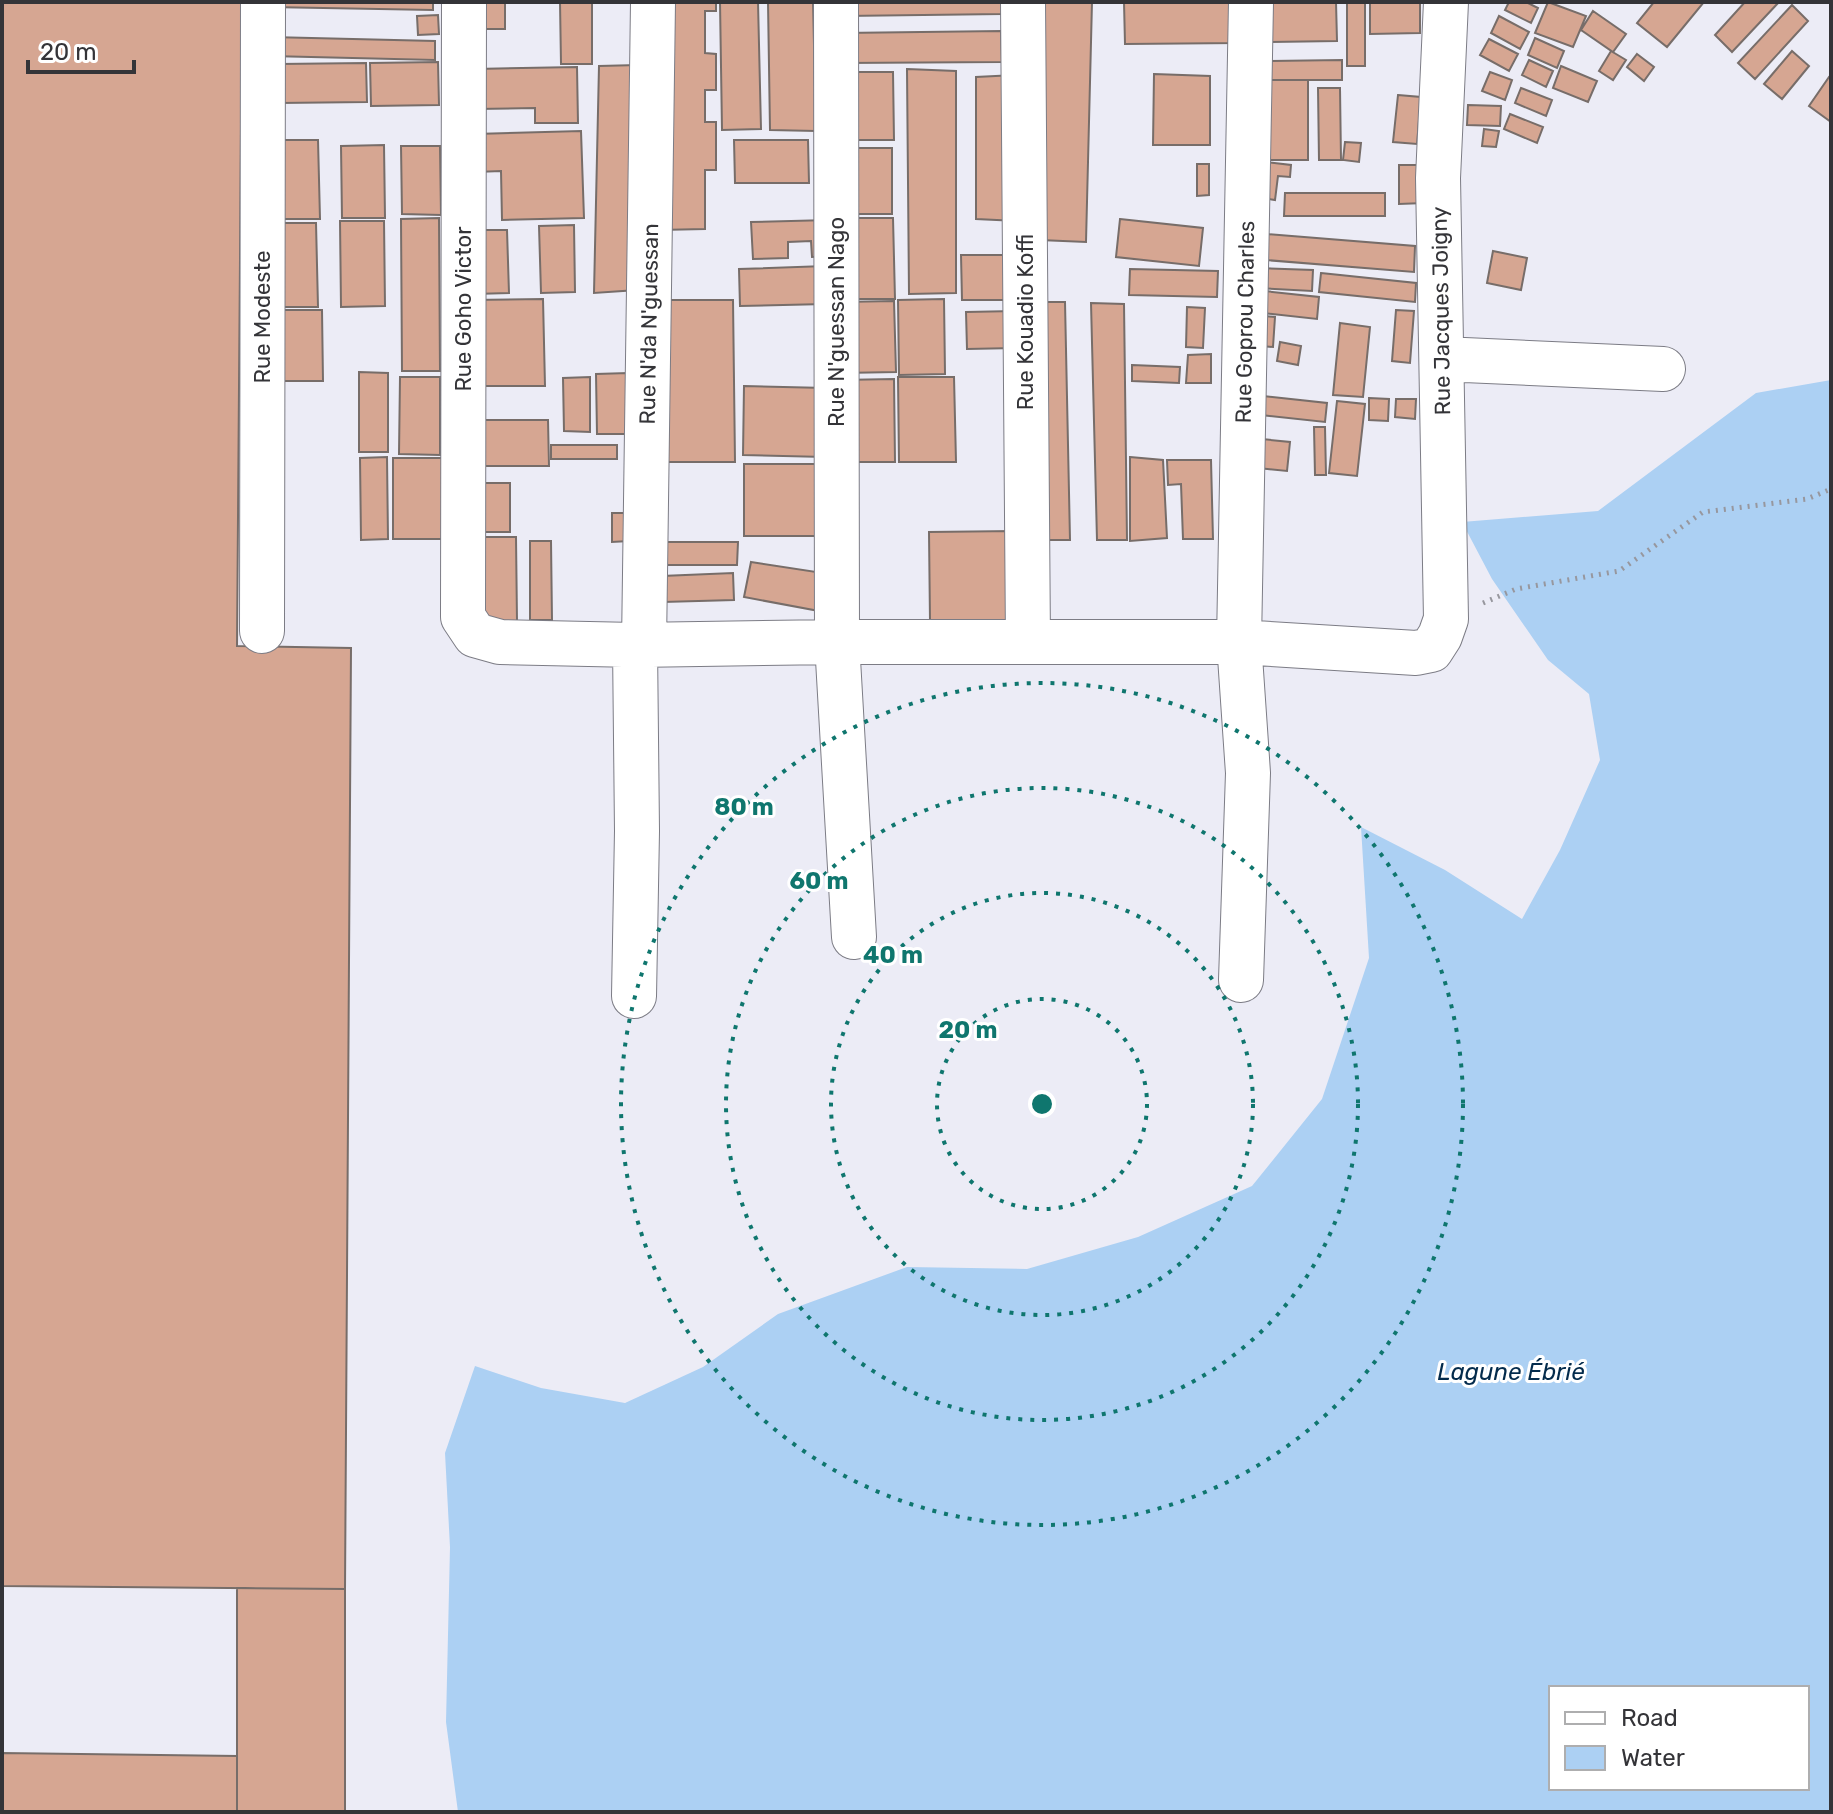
<svg xmlns="http://www.w3.org/2000/svg" width="1833" height="1814" viewBox="0 0 1833 1814" font-family="Rubik,sans-serif">
<style>
.water{fill:#acd0f3;fill-rule:evenodd}
.building{fill:#d6a692;stroke:#776d69;stroke-width:2}
.lines{fill:none;stroke-linecap:round;stroke-linejoin:round}
.minor-casing{stroke:#7c7c85;stroke-width:46}
.path{stroke:#97979e;stroke-width:5;stroke-dasharray:2 6;stroke-linecap:butt}
.minor{stroke:#fff;stroke-width:44}
.ring{fill:none;stroke:#0f766e;stroke-width:4;stroke-dasharray:4 8}
.labels{text-anchor:middle;dominant-baseline:central;stroke-width:6;stroke-linejoin:round;paint-order:stroke}
.street-label{font-size:22px;fill:#343438;stroke:#fff}
.water-label{font-size:24px;font-style:italic;fill:#032b4c;stroke:#fff}
.centre{fill:#0f766e;stroke:#fff;stroke-width:4}
.ring-label{font-size:24px;text-anchor:middle;font-weight:bold;fill:#0f766e;stroke:#fff;stroke-width:6;stroke-linejoin:round;paint-order:stroke}
</style>
<rect width="100%" height="100%" fill="#ececf6"/>
<path class="water" d="M1831 380V1812H458L446 1722 450 1547 445 1453 475 1366 541 1388 625 1403 703 1367 778 1314 907 1267 1027 1269 1138 1237 1252 1186 1322 1099 1369 958 1361 827 1445 870 1522 919 1560 850 1600 760 1589 694 1548 660 1492 579 1462 522 1598 511 1756 393ZM1551 1688H1807V1788H1551Z"/>
<path class="building" d="M2 2H242L237 646 351 648 345 1589 2 1586Z
M269 2H433V10L269 7Z
M469 2H505V29H469Z
M560 2H592V64H561Z
M661 2H716V11H705V53L716 54V90H705V122H716V170H705V229L659 230Z
M720 2H758L761 129 722 130Z
M768 2H813L816 131 770 130Z
M844 2H1002V14L844 16Z
M1039 2H1092L1086 242 1040 240Z
M1124 2H1238L1239 43 1125 44Z
M1264 2H1336L1337 41 1265 42Z
M1347 2H1365V66H1347Z
M1370 2H1420V33L1370 34Z
M1509 2H1526L1538 8 1531 23 1505 10Z
M1548 2 1586 16 1573 47 1535 33Z
M1654 2H1704L1667 47 1637 23Z
M1745 2H1779L1732 52 1715 35Z
M1792 5 1808 21 1755 79 1738 63Z
M1593 11 1626 34 1613 52 1581 30Z
M438 15 439 34 418 35 417 16Z
M1499 16 1529 32 1520 49 1491 33Z
M1001 31 1002 62 843 63 842 33Z
M270 37 435 41V60L270 56Z
M1535 38 1564 51 1557 68 1528 55Z
M1489 39 1518 54 1509 71 1480 55Z
M1611 51 1626 60 1613 80 1599 71Z
M1792 51 1809 66 1782 99 1764 84Z
M1637 54 1654 67 1644 81 1627 67Z
M1342 60V80H1263V61Z
M1529 60 1553 71 1546 87 1522 75Z
M438 62 439 105 371 106 370 63Z
M366 63 367 102 279 103V64Z
M638 65 637 290 594 293 599 66Z
M1561 66 1597 81 1588 102 1553 88Z
M577 67 578 123H535V108L476 109 475 69Z
M907 69 956 71V293L909 294Z
M854 72H893L894 140H855Z
M1490 72 1512 80 1505 100 1482 91Z
M1154 74 1210 76V145H1153Z
M1015 75 1019 221 976 219V77Z
M1829 77 1831 78V122L1809 106Z
M1263 80H1308V160H1264Z
M1318 88H1340L1341 160H1319Z
M1521 88 1552 100 1546 116 1515 103Z
M1398 95 1421 97 1417 144 1393 142Z
M1468 105 1501 106 1500 126 1467 125Z
M1510 114 1543 127 1537 143 1504 129Z
M1484 129 1499 131 1496 147 1482 146Z
M581 131 584 218 502 220 501 171 476 172 475 134Z
M278 140H318L320 219H279Z
M734 140H808L809 183H735Z
M1345 142 1361 143 1359 162 1343 160Z
M384 145 385 218H342L341 146Z
M401 146H440L441 215 402 214Z
M854 148H892V214H855Z
M1257 161 1291 165 1290 177 1278 176 1275 200 1254 197Z
M1197 164H1209V195L1197 196Z
M1399 165H1423L1424 203 1399 204Z
M1285 193H1385V216H1284Z
M439 218 440 371H402L401 219Z
M841 218H893L895 299H843Z
M1120 219 1203 228 1199 266 1116 257Z
M829 220 831 256 812 257 811 241 788 242V258L753 259 751 222Z
M340 221H384L385 306 341 307Z
M279 223H316L318 307H279Z
M574 225 575 292 541 293 539 226Z
M472 230H507L509 293 474 294Z
M1254 233 1415 246 1414 272 1253 259Z
M1493 251 1527 258 1521 290 1487 283Z
M961 255H1006V300H962Z
M825 266V304L740 306 739 269Z
M1257 268 1313 270 1312 291 1257 288Z
M1130 269 1218 271 1217 297 1129 295Z
M1321 273 1416 283 1415 302 1319 292Z
M1255 290 1319 297 1317 319 1253 312Z
M543 299 545 386H472L470 300Z
M944 299 945 374 899 375 898 300Z
M654 300H733L735 462H656Z
M894 301 896 372 842 373 841 302Z
M1043 302H1065L1070 540H1049Z
M1091 303 1124 304 1127 540H1097Z
M1187 307 1205 308 1203 348 1186 347Z
M278 310H322L323 381H279Z
M1396 310 1414 311 1410 363 1392 361Z
M1015 311 1016 348 967 349 966 312Z
M1254 315 1275 317 1273 347 1251 345Z
M1340 323 1370 327 1363 397 1333 395Z
M1280 342 1301 346 1298 365 1277 361Z
M1211 354V383H1186L1188 355Z
M1132 365 1180 367 1179 383 1132 381Z
M359 372 388 373V452H359Z
M628 373 629 434H597L596 374Z
M400 377H440V455L399 454Z
M590 377V432L564 431 563 378Z
M898 377H954L956 462H899Z
M894 379 895 462H842L841 380Z
M744 386 826 388 825 457 743 455Z
M1254 395 1327 403 1325 422 1252 414Z
M1369 398 1389 399 1388 421 1369 420Z
M1396 399H1416L1415 419 1395 417Z
M1337 401 1365 404 1357 476 1329 473Z
M471 420H548L549 466H471Z
M1314 427H1325L1326 475H1315Z
M1252 438 1290 442 1287 471 1249 467Z
M551 445H617V459H551Z
M387 457 388 539 361 540 360 458Z
M1130 457 1163 460 1167 538 1130 541Z
M393 458H442V539H393Z
M1167 460H1211L1213 539H1183L1181 484 1168 485Z
M744 464H821L822 536H744Z
M471 483H510V532H471Z
M612 513H629V541L612 542Z
M1014 531 1015 621H930L929 532Z
M472 537H516L517 621 473 622Z
M530 541H551L552 620H530Z
M662 542H738L737 565H662Z
M751 562 823 573 819 611 744 597Z
M733 573 734 600 663 602 662 576Z
M237 1588 345 1589V1812H237Z
M2 1753 237 1756V1812H2Z"/>
<g class="lines">
<g class="minor-casing">
<path id="minor" d="M464 2 463 617 475 635 500 642 635 645 837 642H1239L1416 653 1431 650 1440 636 1446 619 1438 178 1446 2
M836 2 837 642 854 937
M1023 2 1028 642
M1442 359 1663 369
M262 631 263 2
M644 645 653 2
M1241 980 1248 773 1239 642 1251 2
M634 996 637 831 635 645"/>
</g>
<path class="path" d="M1483 603 1516 589 1619 571 1703 512 1807 499 1831 489"/>
<use href="#minor" class="minor"/>
</g>
<g class="ring">
<circle cx="1042" cy="1104" r="105"/>
<circle cx="1042" cy="1104" r="211"/>
<circle cx="1042" cy="1104" r="316"/>
<circle cx="1042" cy="1104" r="421"/>
</g>
<g class="labels">
<g class="street-label">
<text transform="translate(463 309) rotate(-90)">Rue Goho Victor</text>
<text transform="translate(1441 311) rotate(-91)">Rue Jacques Joigny</text>
<text transform="translate(262 317) rotate(-90)">Rue Modeste</text>
<text transform="translate(836 322) rotate(-90)">Rue N'guessan Nago</text>
<text transform="translate(1025 322) rotate(-90)">Rue Kouadio Koffi</text>
<text transform="translate(1245 322) rotate(-89)">Rue Goprou Charles</text>
<text transform="translate(649 324) rotate(-89)">Rue N'da N'guessan</text>
</g>
<g class="water-label">
<text x="1511" y="1372">Lagune Ébrié</text>
</g>
</g>
<circle cx="1042" cy="1104" r="12" class="centre"/>
<g class="ring-label">
<text x="744" y="815">80 m</text>
<text x="819" y="889">60 m</text>
<text x="893" y="963">40 m</text>
<text x="968" y="1038">20 m</text>
</g>
<rect width="1833" height="1814" fill="none" stroke="#343438" stroke-width="8"/>
<rect x="1549" y="1686" width="260" height="104" fill="#ffffff" stroke="#aeaeaf" stroke-width="2"/>
<rect x="1565" y="1712" width="40" height="12" fill="#ffffff" stroke="#aeaeaf" stroke-width="2"/>
<text x="1621" y="1726" font-size="24" fill="#343438">Road</text>
<rect x="1565" y="1746" width="40" height="24" fill="#acd0f3" stroke="#aeaeaf" stroke-width="2"/>
<text x="1621" y="1766" font-size="24" fill="#343438">Water</text>
<path d="M28 60v12h106v-12" fill="none" stroke="#343438" stroke-width="4"/>
<text x="40" y="60" font-size="24" fill="#343438" stroke="#ffffff" stroke-width="6" paint-order="stroke">20 m</text>
</svg>
